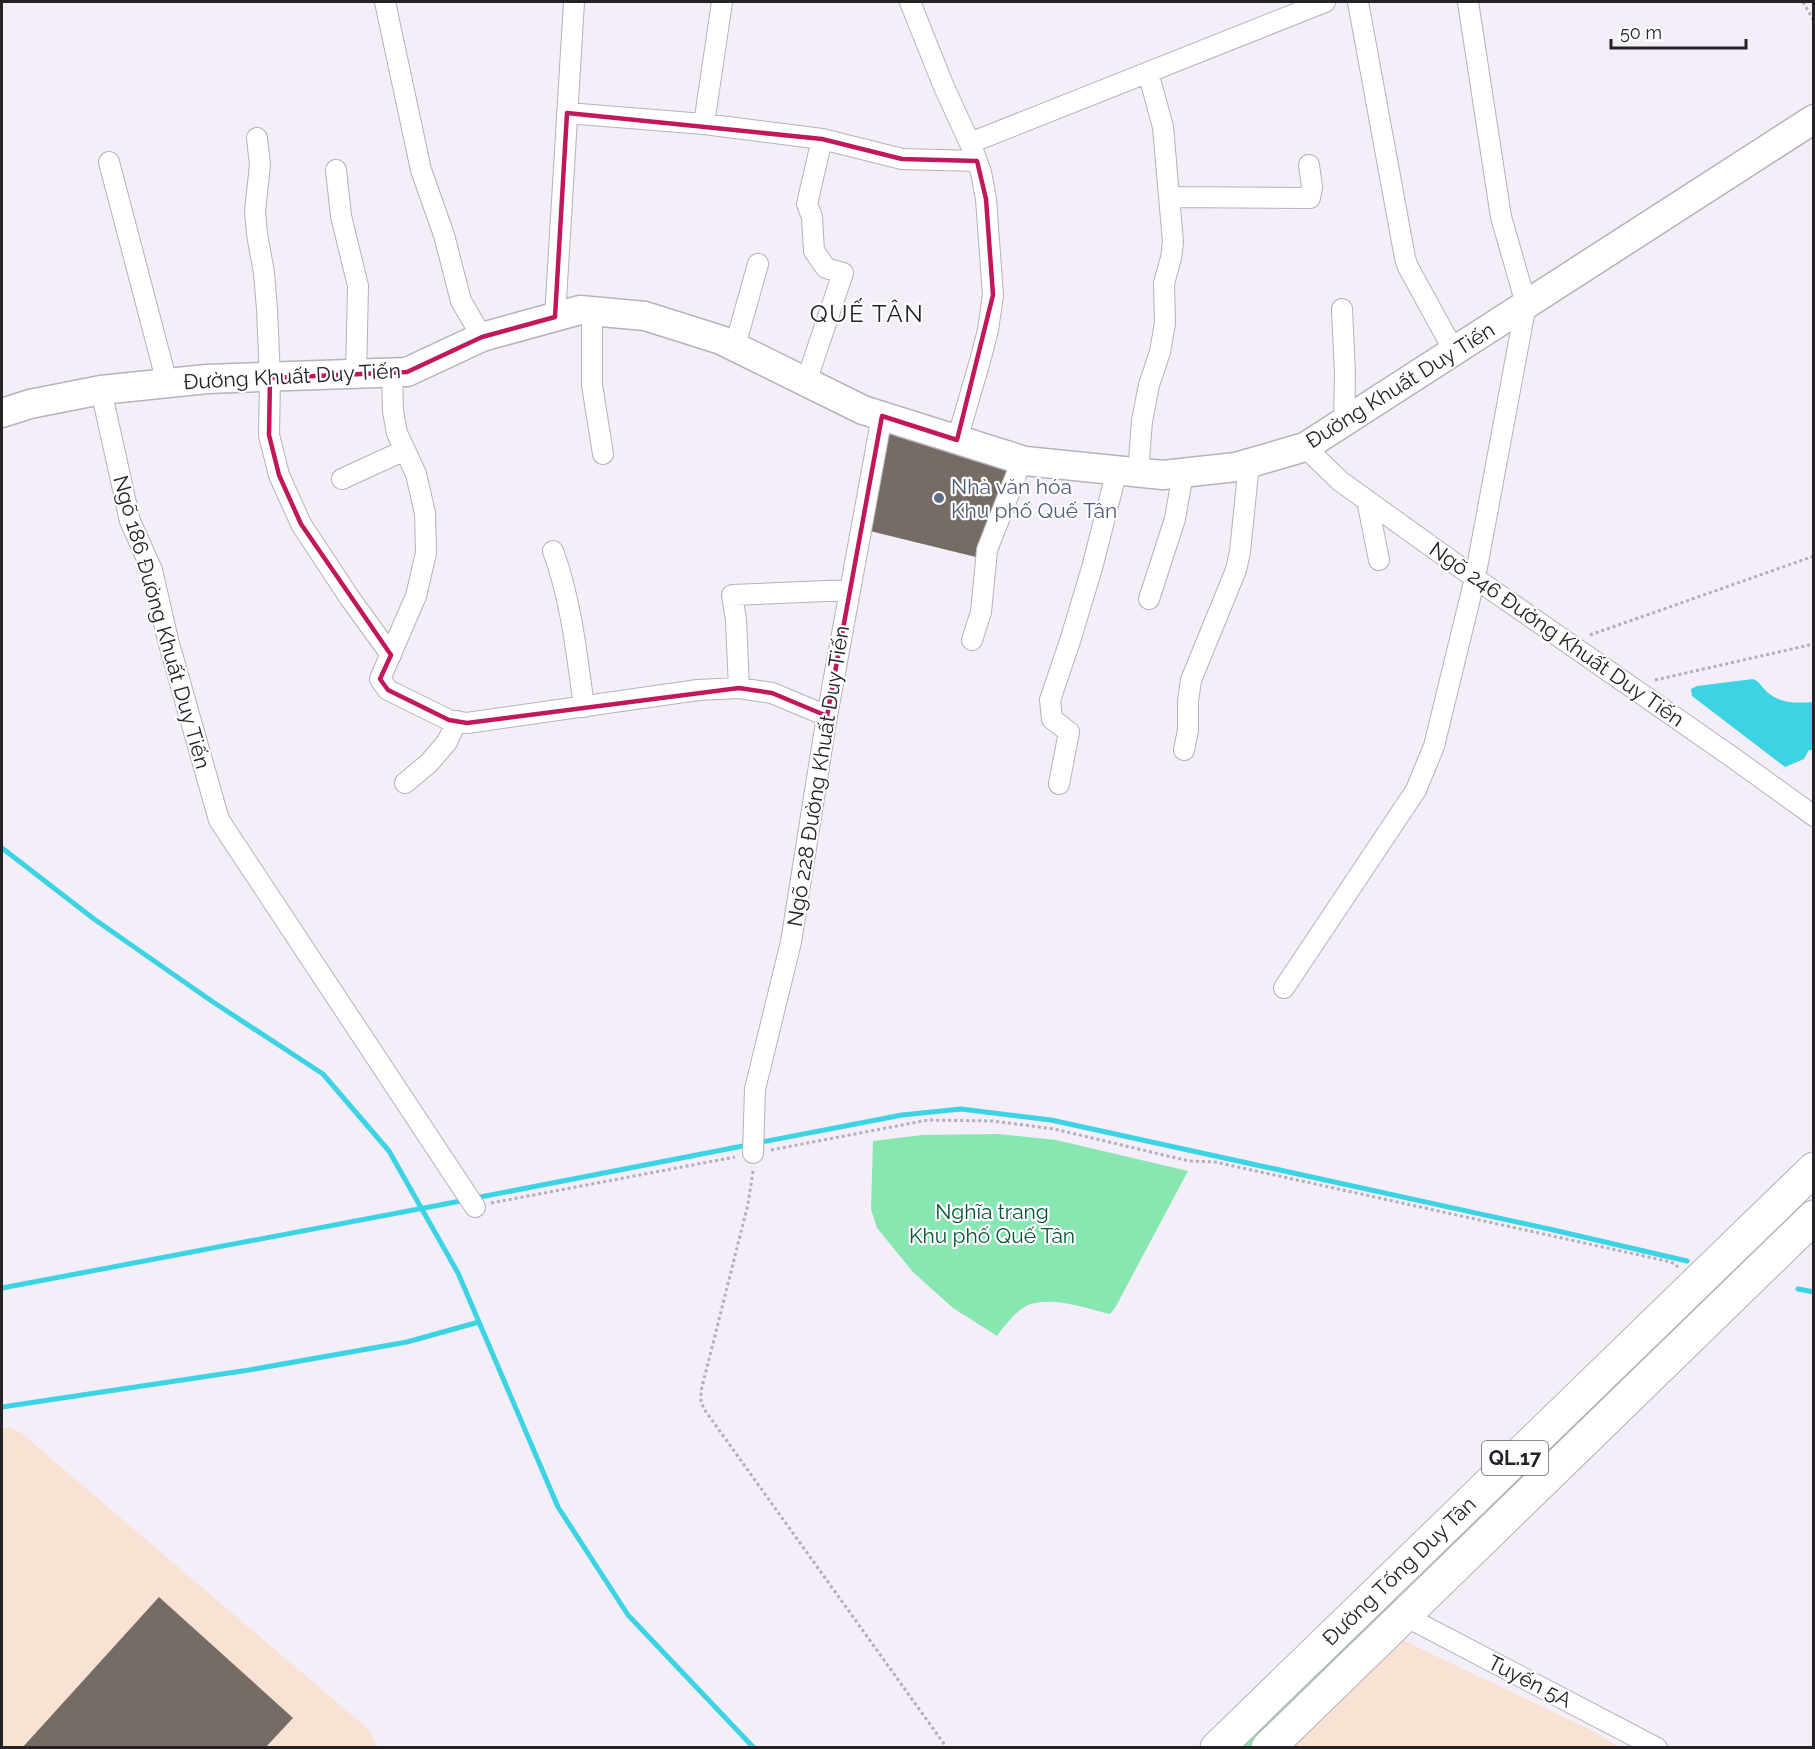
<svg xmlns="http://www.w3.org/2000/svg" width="1815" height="1749" viewBox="0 0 1815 1749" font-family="Raleway,sans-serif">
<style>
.industrial{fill:#f7e2d4}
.green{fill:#88e6b0}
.water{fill:#3cd4e5}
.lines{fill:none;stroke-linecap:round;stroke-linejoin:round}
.stream{stroke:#3cd4e5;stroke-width:5}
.building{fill:#756c66}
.street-casing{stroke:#b7b1bb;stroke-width:22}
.secondary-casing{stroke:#b7b1bb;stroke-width:31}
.highway-casing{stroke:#b7b1bb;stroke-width:35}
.path{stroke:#b3afb7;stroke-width:3;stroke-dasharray:3 3;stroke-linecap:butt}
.street{stroke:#fff;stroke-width:20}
.secondary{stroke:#fff;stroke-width:28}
.highway{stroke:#fff;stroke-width:33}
.marked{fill:none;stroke:#c2185b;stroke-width:4.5;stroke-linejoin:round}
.service-dot{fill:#5c6f8a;stroke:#fefdff;stroke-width:2}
.labels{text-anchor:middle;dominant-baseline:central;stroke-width:4.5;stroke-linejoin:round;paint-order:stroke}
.shield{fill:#fefdff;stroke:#656467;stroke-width:1.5}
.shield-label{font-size:20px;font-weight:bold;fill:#242226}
.street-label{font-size:21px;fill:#242226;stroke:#fefdff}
.service-label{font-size:21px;fill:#4e5e75;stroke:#fefdff;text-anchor:start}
.park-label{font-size:21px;fill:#045633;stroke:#fefdff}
.quarter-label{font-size:24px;letter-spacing:1.5px;fill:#242226;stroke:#fefdff}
</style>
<rect width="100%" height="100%" fill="#f3eef8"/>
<path class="industrial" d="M2 1428H11L21 1433 368 1729 377 1747 2 1748Z
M1400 1639 1591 1730 1619 1747 1283 1748Z"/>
<path class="green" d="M998 1134 1056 1140 1188 1171 1115 1308 1110 1314C1085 1308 1056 1297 1031 1304 1019 1307 1004 1326 997 1336L953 1308 913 1272 877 1228 871 1209 873 1141 922 1135Z
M1396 1595 1399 1601 1252 1747 1231 1748Z"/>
<path class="water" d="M1753 679C1759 681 1762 687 1767 692 1781 704 1796 703 1813 702V750H1809L1804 759 1785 767 1692 696 1691 689 1697 686Z"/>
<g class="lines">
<path class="stream" d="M2 848 94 919 213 1002 323 1074 389 1151 458 1273 558 1507 628 1615 754 1748
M757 1143 902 1115 961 1109 1051 1120 1549 1229 1687 1261
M475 1198 748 1145
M2 1288 466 1200
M1798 1289 1814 1292
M2 1407 249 1370 407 1342 479 1322"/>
</g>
<path class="building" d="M889 427 1013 466 980 558 870 531Z
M159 1597 293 1718 265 1748H22Z"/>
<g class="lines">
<g class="street-casing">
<path id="street" d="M385 2 421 170 444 235 461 301 482 337
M910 2 944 87 972 148 981 172 986 199 993 295 988 330 980 361 957 440
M1358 2 1405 258 1408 267 1454 351
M567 113 704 124 822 139 902 159 977 161
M704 124 722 2
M257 138 260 165 255 211 257 234 264 273 267 309 270 378 269 435 279 475 301 524 349 597 391 655
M970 143 1325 2
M109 162 167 383
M336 170 341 216 358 286 356 374
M1169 197 1310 198 1312 187 1309 165
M1342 309 1345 374 1344 421
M592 312V385L603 454
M555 317 574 2
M735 346 758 264
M392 373 393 411 397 433 416 474 425 513 426 553 416 596 380 679 388 690 449 720 467 723 698 690 739 688 772 693 827 716
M806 382 843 273 826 268 814 251 812 217 807 204 822 139
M101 390 130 521 152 570 168 640 219 820 475 1207
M1305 447 1340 481 1492 590 1732 757 1814 816
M1138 473 1142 421 1149 385 1160 352 1165 323 1164 283 1171 258 1173 242 1163 127 1148 72
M342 479 405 450
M1367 500 1379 560
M553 551C571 599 577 656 584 707
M1149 599 1175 519 1183 473
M972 640 981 612 987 550 1022 460
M739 688 736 620 732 595 850 590
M1184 750 1188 730V701L1191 680 1236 570 1240 552 1249 463
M405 783 429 763 447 742 457 721
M1059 784 1069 732 1052 719 1050 700 1070 641 1092 568 1117 470
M1284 988 1416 790 1434 746 1475 578 1526 304 1501 217 1468 2
M753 1153 755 1089 791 942 827 716 882 416
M1403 1615 1657 1748"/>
</g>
<g class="secondary-casing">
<path id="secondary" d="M2 413 30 404 101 390 207 379 407 372 482 337 580 310 645 316 721 340 863 410 1025 461 1163 475 1236 467 1305 447 1814 119"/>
</g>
<g class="highway-casing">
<path id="highway" d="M1217 1748 1814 1169
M1268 1748 1814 1217"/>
</g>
<path class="path" d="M1803 2 1814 21
M1590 635 1814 556
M1655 680 1814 644
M771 1150 928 1120 993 1121 1054 1129 1189 1161 1215 1162 1671 1262 1678 1267
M753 1171 748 1204 701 1391V1401L704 1409 947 1748
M491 1203 735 1157"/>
<use href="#street" class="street"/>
<use href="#secondary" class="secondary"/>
<use href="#highway" class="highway"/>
</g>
<path class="marked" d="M567 113 822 139 902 159 977 161 986 199 993 295 957 440 882 416 827 716 772 693 739 688 467 723 449 720 388 690 380 679 391 655 301 524 279 475 269 435 270 378 407 372 482 337 555 317Z"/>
<circle class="service-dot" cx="939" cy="498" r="6"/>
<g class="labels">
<rect class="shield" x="1482" y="1441" width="66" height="34" rx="4.5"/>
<g class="shield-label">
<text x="1515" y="1458">QL.17</text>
</g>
<g class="street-label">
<text transform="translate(292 376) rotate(-3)">Đường Khuất Duy Tiến</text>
<text transform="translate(1400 385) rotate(-32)">Đường Khuất Duy Tiến</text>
<text transform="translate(162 622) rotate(74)">Ngõ 186 Đường Khuất Duy Tiến</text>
<text transform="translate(1557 634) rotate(35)">Ngõ 246 Đường Khuất Duy Tiến</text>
<text transform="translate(818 776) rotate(-81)">Ngõ 228 Đường Khuất Duy Tiến</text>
<text transform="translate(1399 1571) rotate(-44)">Đường Tống Duy Tân</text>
<text transform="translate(1530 1681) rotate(27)">Tuyến 5A</text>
</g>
<g class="service-label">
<text x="951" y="486">Nhà văn hóa<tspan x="951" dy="24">Khu phố Quế Tân</tspan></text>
</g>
<g class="park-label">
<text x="992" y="1211">Nghĩa trang<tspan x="992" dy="24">Khu phố Quế Tân</tspan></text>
</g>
<g class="quarter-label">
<text x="867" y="313">QUẾ TÂN</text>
</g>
</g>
<rect width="1815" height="1749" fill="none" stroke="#242226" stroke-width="6"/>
<path d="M1611 39v9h135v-9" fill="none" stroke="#242226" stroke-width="3"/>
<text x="1620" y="39" font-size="18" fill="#242226" stroke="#fefdff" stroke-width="4.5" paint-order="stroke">50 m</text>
</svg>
